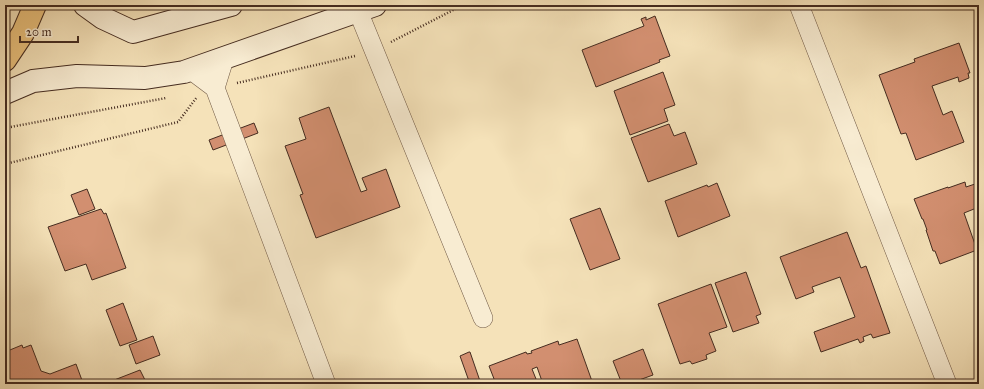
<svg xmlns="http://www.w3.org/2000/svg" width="984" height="389" viewBox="0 0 984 389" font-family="'IM FELL Great Primer',serif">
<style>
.building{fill:#d28f70;stroke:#452c20}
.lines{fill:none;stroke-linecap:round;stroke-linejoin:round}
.minor-casing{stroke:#715a46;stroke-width:20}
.secondary-casing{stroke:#452c20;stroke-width:24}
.primary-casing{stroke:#452c20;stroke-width:24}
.path{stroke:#452c20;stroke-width:2.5;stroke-dasharray:1 2;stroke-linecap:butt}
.minor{stroke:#f8ecd2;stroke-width:19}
.secondary{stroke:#f8ecd2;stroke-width:22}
.primary{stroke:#eac17c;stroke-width:22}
</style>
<rect width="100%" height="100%" fill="#f5e2b9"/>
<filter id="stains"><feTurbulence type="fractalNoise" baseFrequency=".005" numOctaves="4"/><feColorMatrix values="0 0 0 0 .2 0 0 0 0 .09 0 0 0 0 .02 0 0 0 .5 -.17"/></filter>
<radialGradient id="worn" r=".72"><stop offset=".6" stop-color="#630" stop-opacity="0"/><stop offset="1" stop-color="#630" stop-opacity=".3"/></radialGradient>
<path class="building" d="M655 16 670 56 659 60 660 62 596 87 582 50 644 26 641 19 646 17V20Z
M959 43 970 73H968L969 78 959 82 958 77 932 86 943 115 952 111 964 142 916 160 906 133 901 134 879 75 915 62 914 59Z
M663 72 675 105 664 109 668 121 630 135 614 91Z
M329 107 361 192 367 190 362 178 386 169 400 207 316 238 300 195 303 194 285 146 306 139 299 118Z
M254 123 258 133 213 150 209 140Z
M669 124 674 136 685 132 697 164 648 182 631 138Z
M965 182 966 187 978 183 979 184V207L964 213 977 250 940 264 935 251H933L926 230H927L923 219H922L914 199 948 187V188Z
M717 183 730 216 678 237 665 201 707 185 708 187Z
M87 189 95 209 79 215 71 195Z
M600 208 620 259 590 270 570 219Z
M101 209 104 214 106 213 126 268 92 280 86 264 65 271 48 227Z
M847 232 861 268 866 266 890 333 873 338 871 334 863 337 864 341 860 343 858 339 821 352 814 332 855 317 840 277 812 287 814 292 796 299 780 257Z
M746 272 761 314 756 316 759 323 733 332 715 283Z
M711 284 727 327 709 333 716 351 706 355 707 359 692 364 690 361 680 364 658 304Z
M123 303 137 340 120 346 106 310Z
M153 336 160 355 136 364 129 345Z
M577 339 593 384H543L537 367 532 369 538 384H496L489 366 526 352 527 354 532 353 531 351 558 341 559 345Z
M22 345 23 348 31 345 41 371 50 374 76 364 83 383 5 384V352Z
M643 349 653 375 628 384H622L613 361Z
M469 352H470L481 384H470L460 356Z
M140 370 147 384H104Z"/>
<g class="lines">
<g class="minor-casing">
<path id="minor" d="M799 5 947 384
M358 11 483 318
M191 70 215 88 224 59
M215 88 326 384"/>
</g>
<g class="secondary-casing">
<path id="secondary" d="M85 5 103 18 133 32 231 5
M5 93 33 81 77 76 145 78 184 72 375 5"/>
</g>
<g class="primary-casing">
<path id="primary" d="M5 60 23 33 35 5"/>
</g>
<path class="path" d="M391 42 463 5
M237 83 355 56
M5 128 166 98
M5 164 178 122 197 97"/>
<use href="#minor" class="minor"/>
<use href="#secondary" class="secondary"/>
<use href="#primary" class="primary"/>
</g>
<rect width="984" height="389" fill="none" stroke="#f5e2b9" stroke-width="20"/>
<rect x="6" y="6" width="972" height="377" fill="none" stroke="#452c20" stroke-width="2"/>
<rect x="10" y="10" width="964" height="369" fill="none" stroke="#452c20"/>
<path d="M20 36v6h58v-6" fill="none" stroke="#452c20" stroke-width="2"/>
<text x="26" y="36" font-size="12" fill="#452c20" stroke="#f8ecd2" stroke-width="3" paint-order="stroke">20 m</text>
<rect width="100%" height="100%" filter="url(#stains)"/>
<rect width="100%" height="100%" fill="url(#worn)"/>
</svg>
